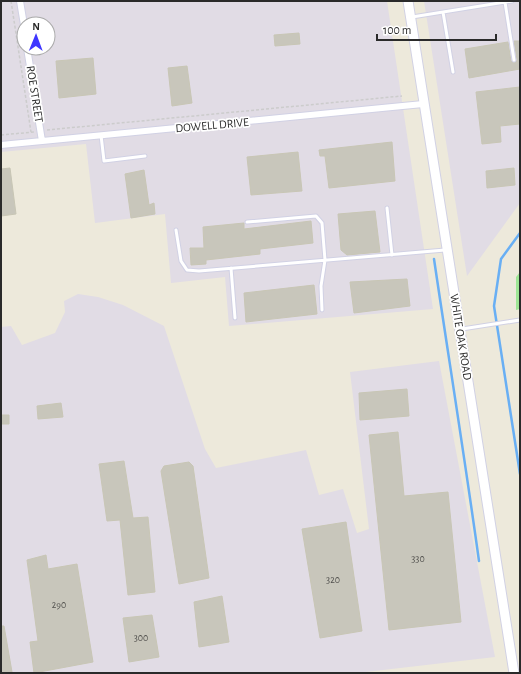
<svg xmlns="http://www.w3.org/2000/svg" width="521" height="674" viewBox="0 0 521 674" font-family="'Alegreya Sans',sans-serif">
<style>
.industrial{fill:#e1dce5;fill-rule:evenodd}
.green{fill:#9ee695}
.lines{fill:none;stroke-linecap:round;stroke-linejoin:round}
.stream{stroke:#69aff4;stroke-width:2.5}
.building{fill:#c8c6bb;stroke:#c8c6b5}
.lane-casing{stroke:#d1d1e4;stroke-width:5}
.street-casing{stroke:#d1d1e4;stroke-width:8}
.secondary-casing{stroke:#d1d1e4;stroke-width:11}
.path{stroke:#ccc;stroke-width:1.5;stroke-dasharray:3 2;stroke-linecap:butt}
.lane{stroke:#fff;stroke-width:3}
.street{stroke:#fff;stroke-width:6}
.secondary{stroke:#fff;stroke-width:9}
.labels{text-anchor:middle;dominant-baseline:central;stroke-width:3.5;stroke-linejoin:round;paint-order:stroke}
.number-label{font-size:10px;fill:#52514e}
.street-label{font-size:12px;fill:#2a2a2a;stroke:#fff}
</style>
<rect width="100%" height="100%" fill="#ede9db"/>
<path class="industrial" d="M1 1H387L433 309 229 326 225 277 171 283 165 214 95 223 86 144 1 152ZM24 24H48V48H24Z
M424 1H520V203L467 276Z
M78 294 98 297 123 305 164 326 205 449 216 468 306 450 319 495 343 489 357 533 369 529 350 372 439 361 495 657 357 673H1V327L11 326 22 345 55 333 65 312 64 301Z"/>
<path class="green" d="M520 272V309L516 310V277Z"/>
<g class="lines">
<path class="stream" d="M520 233 501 259 494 306 520 474
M434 259C449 360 465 460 479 561"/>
</g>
<path class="building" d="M299 33 300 44 275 46 274 35Z
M514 41H520V69L469 78 465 49 508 42 511 61 515 63 517 60Z
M93 58 96 94 59 98 56 61Z
M187 66 192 103 172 106 168 68Z
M520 87V124L500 126 501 142 482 144 476 92Z
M392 142 395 181 329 188 325 156H320L319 150Z
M298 152 302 191 251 195 247 157Z
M10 168 16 214 1 216V169Z
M514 168 515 185 487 188 486 171Z
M144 170 149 205 154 203 155 214 131 218 125 174Z
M375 211 380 252 347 255 341 250 338 214Z
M311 221 313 243 260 249V254L206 260V264L191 265 190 248H204L203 227 244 223V229Z
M407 279 410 306 354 313 350 282Z
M314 285 317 314 246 322 244 293Z
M407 389 409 416 360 420 359 393Z
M61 403 63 417 38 419 37 406Z
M1 415H9V424H1Z
M398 432 404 496 448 492 461 622 389 630 369 435Z
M124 461 133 518 148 517 155 592 128 595 120 520 107 521 99 464Z
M189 462 193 466 209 578 179 584 161 471 164 466Z
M346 522 362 631 320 638 302 529Z
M46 555 48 569 77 564 93 662 34 673 30 642 38 641 27 560Z
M222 596 229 642 199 647 194 602Z
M152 615 159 657 129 662 123 618Z
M1 626H4L12 672 6 673H1Z"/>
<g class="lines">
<g class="lane-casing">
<path id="lane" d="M505 2 514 60
M443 12 453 72
M412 17 512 1
M101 135 104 161 145 156
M387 208 392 255
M247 222 316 216 322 223 325 260 321 286 322 310
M176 230 181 261 187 270 199 271 445 250
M231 268 235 318
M462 329 520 320"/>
</g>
<g class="street-casing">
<path id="street" d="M20 1 24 25
M27 48 42 141
M1 145 423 104"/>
</g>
<g class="secondary-casing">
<path id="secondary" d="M408 1 514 673"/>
</g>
<path class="path" d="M11 1 31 132
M47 130 402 96
M1 135 34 132"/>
<use href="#lane" class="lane"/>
<use href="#street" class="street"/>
<use href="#secondary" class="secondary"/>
</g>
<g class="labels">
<g class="number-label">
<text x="418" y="559">330</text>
<text x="333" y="580">320</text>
<text x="59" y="605">290</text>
<text x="141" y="638">300</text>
</g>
<g class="street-label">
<text transform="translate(35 94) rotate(81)">ROE STREET</text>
<text transform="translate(212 125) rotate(-5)">DOWELL DRIVE</text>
<text transform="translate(461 337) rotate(81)">WHITE OAK ROAD</text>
</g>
</g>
<rect width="521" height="674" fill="none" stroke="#2a2a2a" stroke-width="4"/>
<g transform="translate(36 36) rotate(1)"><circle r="19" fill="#ffffff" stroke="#aaaaaa"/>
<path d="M0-3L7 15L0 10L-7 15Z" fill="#3f36ff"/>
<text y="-6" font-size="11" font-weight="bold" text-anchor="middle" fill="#2a2a2a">N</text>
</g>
<path d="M377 34v6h119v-6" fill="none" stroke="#2a2a2a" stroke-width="2"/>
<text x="383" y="34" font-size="12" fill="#2a2a2a" stroke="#ffffff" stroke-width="3" paint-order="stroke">100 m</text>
</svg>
